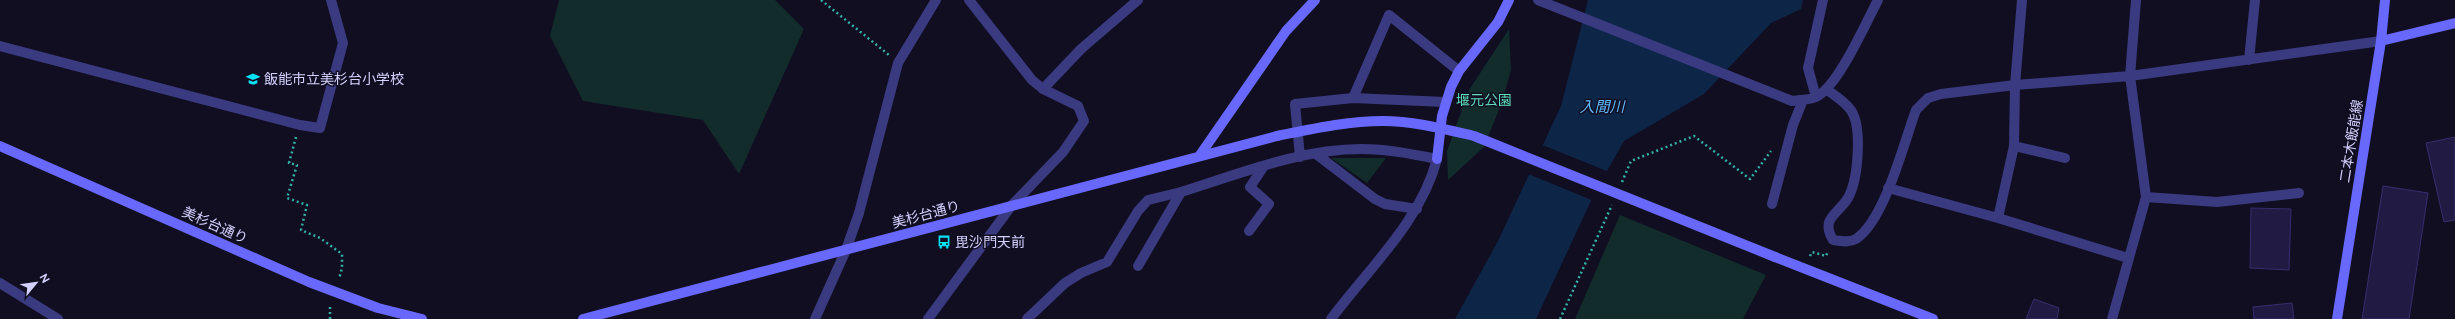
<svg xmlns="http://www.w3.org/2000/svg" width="2455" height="319" viewBox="0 0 2455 319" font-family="Raleway,'Noto Sans JP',sans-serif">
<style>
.green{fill:#112c2a}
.water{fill:#0d2547}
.pier{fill:#110e22}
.building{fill:#211a43;stroke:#382d6e}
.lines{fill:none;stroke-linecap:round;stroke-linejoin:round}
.path{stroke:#30b2a6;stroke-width:2.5;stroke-dasharray:2 3;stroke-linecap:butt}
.lane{stroke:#3a3a80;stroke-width:10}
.street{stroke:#3a3a80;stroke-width:10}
.secondary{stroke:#6868fd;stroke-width:10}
.secondary-bridge{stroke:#6868fd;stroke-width:10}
.labels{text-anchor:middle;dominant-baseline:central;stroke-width:3;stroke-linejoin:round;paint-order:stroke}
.poi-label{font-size:14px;fill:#d4d0fe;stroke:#110e22;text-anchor:start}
.park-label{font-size:14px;fill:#5dddba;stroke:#110e22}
.street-label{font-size:14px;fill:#d4d0fe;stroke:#110e22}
.water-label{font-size:15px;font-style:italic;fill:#5fb8fc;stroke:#110e22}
</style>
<rect width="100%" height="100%" fill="#110e22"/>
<path class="green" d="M559 0H775L804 29 739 174 703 120 583 101 550 36Z
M1509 29 1511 70 1502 102 1484 147 1448 180 1447 151 1469 90Z
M1331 158H1386L1367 183Z
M1620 215 1766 275 1743 319H1575Z"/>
<path class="water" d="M1588 0H1803L1801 9 1771 23 1704 94 1624 141 1596 190 1536 319H1455L1498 241 1561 106Z"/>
<path class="pier" d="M1540 144 1609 172 1594 201 1526 173Z"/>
<path class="building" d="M2455 137V220L2444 222 2426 143Z
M2383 186 2428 193 2409 319H2362Z
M2251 208 2291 209 2289 270 2250 268Z
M2034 299 2059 308 2057 319H2026Z
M2292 303 2294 319H2254L2253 307Z"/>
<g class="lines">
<path class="path" d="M821 0 889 55
M296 137 289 163 297 165 287 198 307 205 301 230 320 238 342 254V268L339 279
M1622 182 1631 161 1694 136 1750 179 1771 151
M1810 256 1812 252 1826 256 1828 251
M330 319V304
M1560 319 1612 205"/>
<path class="lane" d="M1043 89 1081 49 1138 0
M1353 98 1389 15 1459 71
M2014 146 2065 158
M2146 197 2217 202 2299 193
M1249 231 1269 204 1250 187 1264 166
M1138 266 1181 192
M1027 319 1065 283 1081 273 1107 262 1138 211 1148 200 1181 192"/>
<path class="street" d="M1538 0 1792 101C1799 100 1809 100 1816 97 1838 87 1866 22 1878 0
M0 46 300 125 320 128 343 43 331 0
M2249 60 2255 0
M1826 89C1834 95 1844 101 1850 109 1863 125 1858 178 1849 196 1841 213 1819 217 1833 240 1841 241 1849 243 1856 239 1885 220 1904 142 1916 110L1928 98 1941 94 2015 85 2130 76 2381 41
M1816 97 1808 68 1823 0
M1316 154 1375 199 1385 204 1417 209
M1300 157 1295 104 1353 98 1445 102
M1888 188 1998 218 2128 258
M1181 192C1239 174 1300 149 1361 149 1387 149 1412 154 1437 159 1421 221 1369 268 1331 319
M1772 204 1793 125 1803 100
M1998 218 2014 146 2015 85 2022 0
M0 283 58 319
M815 319 846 250 859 213 898 63 936 0
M928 319 1012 205 1063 152 1084 121 1078 106 1043 89 1032 80 969 0
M2112 319 2146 197 2130 76 2136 0"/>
<path class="secondary" d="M2381 41 2385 0
M0 146 309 282 378 308 422 319
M1200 155 1286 31 1315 0
M1437 159 1442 116 1451 87 1459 71 1498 22 1509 0
M1775 257 1933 319
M583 319 1277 136
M2337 319 2381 41 2455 23"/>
<path class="secondary-bridge" d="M1277 136C1312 129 1347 121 1383 121 1414 121 1444 129 1474 136L1775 257"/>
</g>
<defs>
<g id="school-bare" transform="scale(1.08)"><path d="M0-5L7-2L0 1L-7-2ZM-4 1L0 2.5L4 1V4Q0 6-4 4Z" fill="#04e4f6" stroke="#110e22" stroke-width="2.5" paint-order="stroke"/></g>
<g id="bus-bare" transform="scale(1.08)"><path d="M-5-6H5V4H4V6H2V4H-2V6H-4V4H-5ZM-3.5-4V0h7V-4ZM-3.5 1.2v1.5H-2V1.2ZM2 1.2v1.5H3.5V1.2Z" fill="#04e4f6" stroke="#110e22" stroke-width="2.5" paint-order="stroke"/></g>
</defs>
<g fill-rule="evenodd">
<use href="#school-bare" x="253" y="79"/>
<use href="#bus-bare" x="944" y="242"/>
</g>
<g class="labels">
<g class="poi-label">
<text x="264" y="79">飯能市立美杉台小学校</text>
<text x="955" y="242">毘沙門天前</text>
</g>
<g class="park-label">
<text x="1484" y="100">堰元公園</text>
</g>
<g class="street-label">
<text transform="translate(2351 141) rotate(-81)">二本木飯能線</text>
<text transform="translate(926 214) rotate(-15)">美杉台通り</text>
<text transform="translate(215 225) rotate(24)">美杉台通り</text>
</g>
<g class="water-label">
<text x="1602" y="107">入間川</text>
</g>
</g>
<g transform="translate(36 283) rotate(61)" stroke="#110e22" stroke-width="3" paint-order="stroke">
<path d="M0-3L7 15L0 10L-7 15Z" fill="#d4d0fe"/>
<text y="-6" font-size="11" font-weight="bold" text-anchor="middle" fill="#d4d0fe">N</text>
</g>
</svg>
